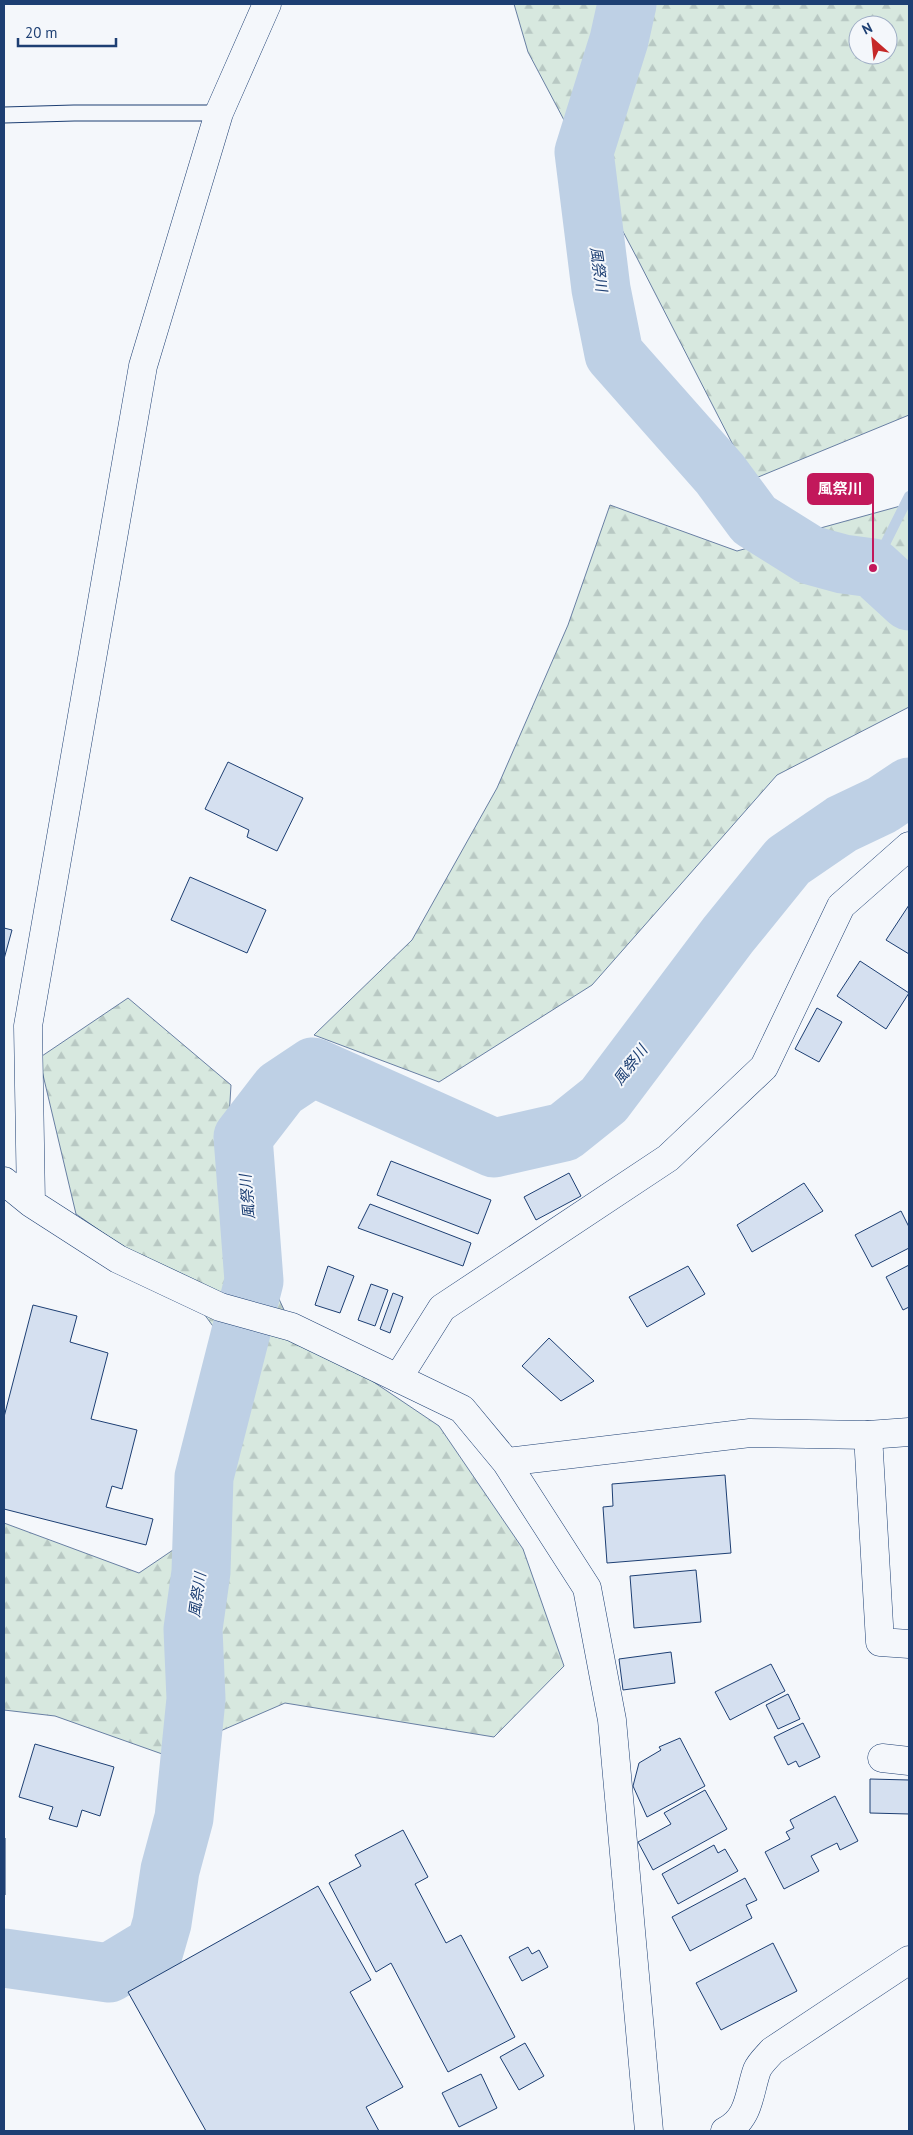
<svg xmlns="http://www.w3.org/2000/svg" width="913" height="2135" viewBox="0 0 913 2135" font-family="'PT Sans','Noto Sans JP',sans-serif">
<style>
.forest{fill:url(#forest-firs);stroke:#687fa3;fill-rule:evenodd}
.lines{fill:none;stroke-linecap:round;stroke-linejoin:round}
.stream{stroke:#bed0e5;stroke-width:10}
.river{stroke:#bed0e5;stroke-width:59}
.building{fill:#d5e0f0;stroke:#1d3f73}
.lane-casing{stroke:#1d3f73;stroke-width:17}
.street-casing{stroke:#1d3f73;stroke-width:29}
.secondary-casing{stroke:#1d3f73;stroke-width:29}
.lane{stroke:#f4f7fb;stroke-width:15}
.street{stroke:#f4f7fb;stroke-width:28}
.secondary{stroke:#f4f7fb;stroke-width:28}
.labels{text-anchor:middle;dominant-baseline:central;stroke-width:4;stroke-linejoin:round;paint-order:stroke}
.water-label{font-size:15px;font-style:italic;fill:#1d3f73;stroke:#f4f7fb}
.leader{fill:none;stroke:#c2185b;stroke-width:2}
.callout-dot{fill:#c2185b;stroke:#f4f7fb;stroke-width:2}
.callout{fill:#c2185b;stroke:#c2185b;stroke-width:2}
.callout-label{font-size:15px;text-anchor:middle;font-weight:bold;fill:#fff}
</style>
<defs>
<pattern id="forest-firs" width="22" height="20" patternUnits="userSpaceOnUse" patternTransform="scale(1.25)"><rect width="22" height="20" fill="#d7e8df"/><path d="M5 1l3.5 6h-7zM16 11l3.5 6h-7z" fill="#b8c8c3"/></pattern>
</defs>
<rect width="100%" height="100%" fill="#f4f7fb"/>
<path class="forest" d="M514 4H909V415L751 480 637 258 528 52ZM858 25H888V55H858Z
M909 499V707L777 775 592 985 439 1082 314 1035 412 940 497 788 568 625 610 505 737 551 904 505Z
M128 998 231 1085 225 1183 292 1327 439 1426 523 1549 564 1666 494 1737 285 1703 165 1755 55 1716 4 1710V1523L139 1573 204 1529 234 1355 188 1292 76 1214 39 1058Z"/>
<g class="lines">
<path class="stream" d="M873 568 909 496"/>
<path class="river" d="M627 4 619 40 584 152 601 289 614 354 720 474 754 520 810 555 843 564 873 568 909 601
M4 1958 109 1973 147 1950 153 1954 162 1923 170 1870 184 1818 196 1699 193 1629 201 1572 204 1477 254 1281 243 1137 280 1089 313 1067 494 1148 564 1132 604 1100 728 935 788 861 842 824 882 805 909 787"/>
</g>
<path class="building" d="M228 762 303 798 277 851 247 837 249 830 205 809Z
M190 877 266 910 247 953 171 920Z
M909 905V954L886 940Z
M4 928 12 930 4 959Z
M860 961 909 993 886 1029 837 996Z
M817 1008 842 1022 819 1062 795 1049Z
M391 1161 491 1200 478 1234 377 1195Z
M569 1173 581 1196 536 1220 524 1197Z
M804 1183 823 1211 752 1252 737 1225Z
M370 1204 471 1243 463 1266 358 1228Z
M901 1211 909 1227V1248L872 1267 855 1235Z
M909 1265V1307L903 1310 886 1277Z
M328 1266 354 1276 340 1313 315 1305Z
M688 1266 705 1294 647 1327 629 1297Z
M371 1284 388 1290 375 1326 358 1320Z
M393 1293 403 1297 390 1333 380 1329Z
M33 1305 77 1316 70 1342 108 1353 91 1419 137 1430 122 1489 112 1486 106 1507 153 1519 146 1545 4 1509V1417Z
M549 1338 594 1381 561 1401 522 1366Z
M725 1475 731 1553 607 1563 603 1507 613 1506 612 1484Z
M696 1570 701 1622 634 1628 630 1576Z
M671 1652 675 1683 623 1690 619 1659Z
M771 1664 785 1691 730 1720 715 1692Z
M788 1694 800 1719 778 1729 766 1705Z
M803 1723 820 1757 799 1767 796 1761 788 1765 774 1737Z
M680 1738 705 1786 647 1817 633 1786 639 1763 661 1750 659 1747Z
M35 1744 114 1767 100 1816 82 1810 77 1827 49 1819 53 1807 19 1797Z
M870 1779 909 1780V1814L870 1813Z
M705 1790 727 1829 653 1870 638 1842 671 1824 664 1813Z
M835 1796 858 1841 840 1850 837 1843 811 1856 819 1871 784 1889 765 1852 790 1839 786 1832 794 1828 790 1820Z
M403 1830 428 1877 415 1884 446 1943 461 1935 515 2037 448 2072 391 1963 376 1972 329 1883 361 1866 355 1855Z
M4 1838H5V1895H4Z
M714 1845 718 1853 725 1849 738 1871 678 1904 662 1874Z
M745 1878 757 1900 746 1905 752 1918 690 1951 672 1917Z
M318 1886 371 1980 350 1992 403 2087 366 2107 379 2131H206L128 1992Z
M773 1943 797 1991 721 2030 696 1983Z
M528 1947 532 1954 539 1950 548 1967 522 1981 509 1957Z
M525 2043 544 2076 519 2090 500 2057Z
M481 2074 497 2108 459 2127 442 2093Z"/>
<g class="lines">
<g class="lane-casing">
<path id="lane" d="M4 115 74 113H219"/>
</g>
<g class="street-casing">
<path id="street" d="M398 1378 442 1308 668 1158 764 1067 841 906 909 846
M868 1435 880 1642 909 1644
M882 1758 909 1761
M725 2131C750 2119 749 2092 757 2070 760 2063 767 2057 772 2051L909 1960"/>
</g>
<g class="secondary-casing">
<path id="secondary" d="M4 1181 31 1203 118 1259 220 1307 292 1327 462 1409 506 1462 587 1588 612 1720 649 2131
M31 1203 28 1026 143 366 219 113 267 4
M506 1462 750 1433 868 1435 909 1432"/>
</g>
<use href="#lane" class="lane"/>
<use href="#street" class="street"/>
<use href="#secondary" class="secondary"/>
</g>
<g class="labels">
<g class="water-label">
<text transform="translate(599 269) rotate(82)">風祭川</text>
<text transform="translate(630 1065) rotate(-53)">風祭川</text>
<text transform="translate(247 1197) rotate(-95)">風祭川</text>
<text transform="translate(197 1595) rotate(-82)">風祭川</text>
</g>
</g>
<path class="leader" d="M873 568L873 489"/>
<circle class="callout-dot" cx="873" cy="568" r="5"/>
<rect class="callout" x="808" y="474" width="65" height="30" rx="5"/>
<g class="callout-label">
<text x="840" y="494">風祭川</text>
</g>
<rect width="913" height="2135" fill="none" stroke="#1d3f73" stroke-width="10"/>
<g transform="translate(873 40) rotate(333)"><circle r="24" fill="#f4f7fb" stroke="#9eadc5"/>
<path d="M0-4L9 19L0 12L-9 19Z" fill="#c62828"/>
<text y="-8" font-size="14" font-weight="bold" text-anchor="middle" fill="#1d3f73">N</text>
</g>
<path d="M18 38v8h98v-8" fill="none" stroke="#1d3f73" stroke-width="2.5"/>
<text x="25" y="38" font-size="15" fill="#1d3f73" stroke="#f4f7fb" stroke-width="4" paint-order="stroke">20 m</text>
</svg>
